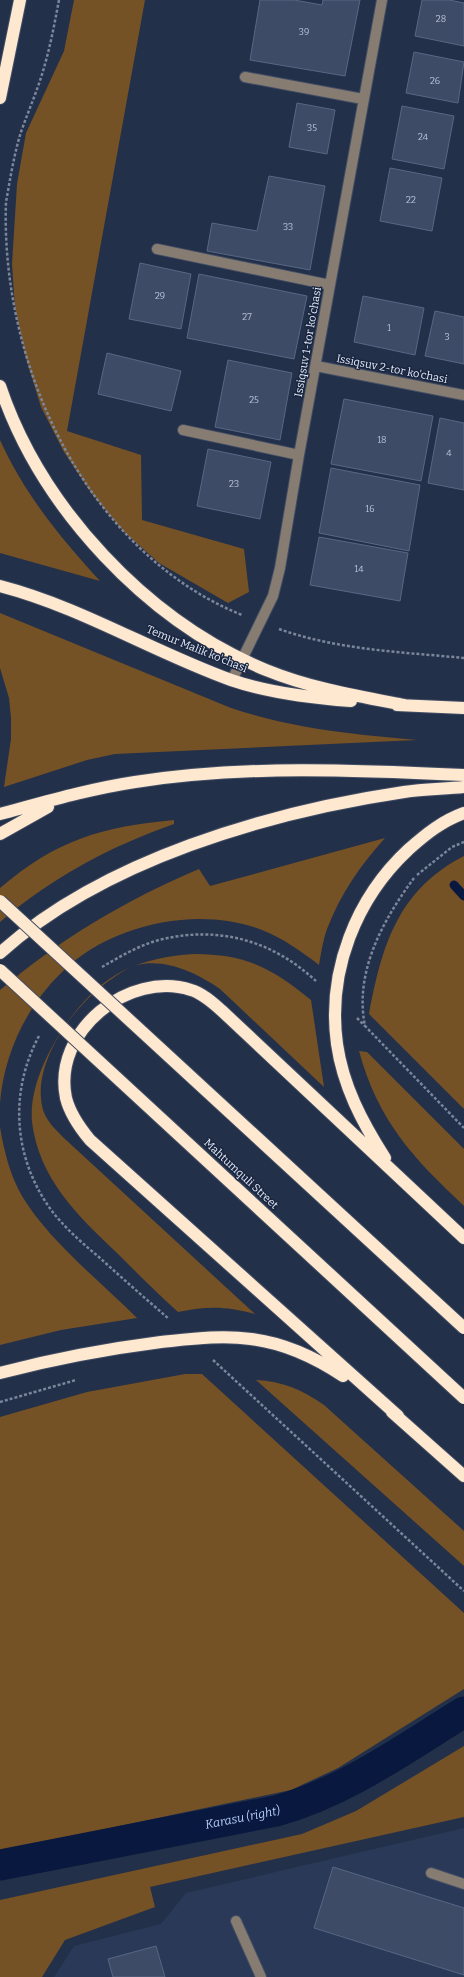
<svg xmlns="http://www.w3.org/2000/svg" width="464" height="1977" viewBox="0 0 464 1977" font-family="Bitter,serif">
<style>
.built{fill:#2a3957}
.green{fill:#755126}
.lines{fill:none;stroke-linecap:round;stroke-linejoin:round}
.stream{stroke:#08183e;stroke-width:9}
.canal{stroke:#08183e;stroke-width:31}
.building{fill:#3e4b67;stroke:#586784}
.minor-casing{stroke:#424e65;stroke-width:12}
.highway-casing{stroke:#424e65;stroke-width:14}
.path{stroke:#7b869b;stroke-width:2.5;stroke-dasharray:3 2;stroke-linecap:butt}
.minor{stroke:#877c71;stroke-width:10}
.highway{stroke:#fee8d0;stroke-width:12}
.highway-bridge-casing{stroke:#424e65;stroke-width:14;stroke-linecap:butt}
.highway-bridge{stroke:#fee8d0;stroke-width:12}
.labels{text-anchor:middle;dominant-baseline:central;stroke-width:3;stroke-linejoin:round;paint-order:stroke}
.number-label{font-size:9px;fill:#b9c2d6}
.street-label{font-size:11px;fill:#e2eafb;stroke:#1a263e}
.water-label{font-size:12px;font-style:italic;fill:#b7cdf7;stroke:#1a263e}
</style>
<rect width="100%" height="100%" fill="#233049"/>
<path class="built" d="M464 1828V1977H54L74 1946 161 1924 186 1893Z"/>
<path class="green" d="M74 0H145L67 431 141 455 142 520 244 549 249 592 228 603 159 563 123 531 92 494 64 452 41 407 26 358 15 308 12 264 17 184 26 133 64 51Z
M0 440C25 495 60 537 100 581L0 553Z
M0 613 231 708C294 729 351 734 417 740L115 754 87 760 4 787 11 739V718L9 698 0 668Z
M174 820V824C111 846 51 878 0 922V888C57 840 100 827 174 820Z
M385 838C360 866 341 893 327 929 323 940 321 953 319 965 301 951 284 939 262 930 199 905 110 924 62 972 26 1007 4 1054 0 1103V990C62 938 124 901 199 869L210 886Z
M464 856V1109L369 1014C382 945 398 890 464 856Z
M194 954C246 954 272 968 311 1000L324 1087 220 989C197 973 166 958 137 965 129 967 120 973 113 978 76 1002 30 1063 43 1110 47 1122 56 1130 65 1139L255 1314C226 1306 207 1306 178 1312 157 1293 137 1273 117 1253 78 1216 39 1179 32 1122 29 1088 48 1050 67 1023 101 975 135 958 194 954Z
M359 1051 367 1052 464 1149V1206C413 1158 378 1121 359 1051Z
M0 1127C4 1151 10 1175 22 1196 49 1241 100 1281 137 1318L61 1330 0 1345Z
M185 1374H202L464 1613V1689L338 1768 291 1790 0 1851V1417L87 1392Z
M256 1380C282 1381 303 1390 324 1405L464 1531V1566Z
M464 1746V1817L150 1887 155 1907 65 1940 42 1977H0V1900L302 1834 356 1811Z"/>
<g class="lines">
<path class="stream" d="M454 885 464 896"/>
<path class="canal" id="s1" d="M0 1865 276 1811C345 1792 404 1749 464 1712"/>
</g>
<path class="building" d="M260 0H294L322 5 323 0H360L345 76 250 60Z
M422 0H449L464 3V46L415 36Z
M414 52 464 62 458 103 406 93Z
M297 103 335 110 327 154 289 147Z
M402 106 454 116 444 169 392 159Z
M390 168 442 178 432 231 380 221Z
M269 176 325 186 310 270 207 251 212 223 257 231Z
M140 263 191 274 181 329 129 319Z
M199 274 307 296 294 359 187 338Z
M363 296 424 308 415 355 354 342Z
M435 311 464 317V364L425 356Z
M107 353 181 371 171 411 98 394Z
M228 360 292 373 280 440 215 427Z
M344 399 433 416 421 481 331 464Z
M440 418 464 423V490L428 483Z
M208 449 271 462 260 519 197 506Z
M331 468 420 485 409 551 319 533Z
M319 537 408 553 400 601 310 585Z
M333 1867 464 1908V1975L314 1928Z
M156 1946 165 1977H113L108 1959Z"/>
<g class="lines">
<g class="minor-casing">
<path id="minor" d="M245 77 363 99
M157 249 330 285
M316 366 464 395
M183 430 299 455
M232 680 273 596 280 568 299 455 382 0
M431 1873 464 1884
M236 1921 261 1977"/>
</g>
<g class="highway-casing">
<path id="highway" d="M0 98 20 0
M0 386C41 508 147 621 266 670 310 688 357 696 404 705
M0 586C81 607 153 652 231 680 269 693 312 698 351 701
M397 705 464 708
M0 814C45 802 89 789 135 782 244 765 355 770 464 775
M0 834 48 807
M0 953C103 860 269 812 404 792 423 789 444 789 464 787
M385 1158C362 1122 343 1086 337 1044 327 971 356 898 409 849 426 834 442 821 464 813
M0 1373C53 1359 106 1349 161 1342 191 1339 221 1335 251 1339 284 1343 316 1358 343 1376
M392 1412 464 1476
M398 1416 90 1140C80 1128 70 1114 66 1098 52 1031 129 970 191 990 202 993 213 1003 221 1010L464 1238"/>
</g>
<path class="path" d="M59 0C55 21 51 43 45 64 39 87 29 109 21 132 14 154 10 180 6 202 0 367 88 553 242 615
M279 629C338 650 402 652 464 658
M417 875 452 847 464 842
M414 878C383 920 354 972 365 1026L464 1128
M102 967C121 956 141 944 163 939 220 926 273 941 316 981
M357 1018 365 1026
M39 1036C10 1090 13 1153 47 1204 61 1225 81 1242 100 1258 123 1279 146 1299 169 1319
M213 1360 464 1591
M0 1402 76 1380"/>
<use href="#minor" class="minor"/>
<use href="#highway" class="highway"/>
<g class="highway-bridge-casing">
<path id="highway-bridge" d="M0 901 464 1328
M0 970 464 1398"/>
</g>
<use href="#highway-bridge" class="highway-bridge"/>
</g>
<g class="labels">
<g class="number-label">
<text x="441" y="19">28</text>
<text x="304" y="32">39</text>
<text x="435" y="81">26</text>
<text x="312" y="128">35</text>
<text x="423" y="137">24</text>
<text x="411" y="200">22</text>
<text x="288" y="227">33</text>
<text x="160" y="296">29</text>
<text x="247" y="317">27</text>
<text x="389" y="328">1</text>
<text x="447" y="337">3</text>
<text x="254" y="400">25</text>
<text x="382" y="440">18</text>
<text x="449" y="453">4</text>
<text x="234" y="484">23</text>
<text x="370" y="509">16</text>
<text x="359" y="569">14</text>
</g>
<g class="street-label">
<text transform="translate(308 342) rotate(-80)">Issiqsuv 1-tor ko'chasi</text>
<text transform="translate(392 369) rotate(11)">Issiqsuv 2-tor ko'chasi</text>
<text transform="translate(197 649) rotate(22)">Temur Malik ko'chasi</text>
<text transform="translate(241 1174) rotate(43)">Mahtumquli Street</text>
</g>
<g class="water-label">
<text stroke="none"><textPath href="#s1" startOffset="247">Karasu (right)</textPath></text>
</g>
</g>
</svg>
